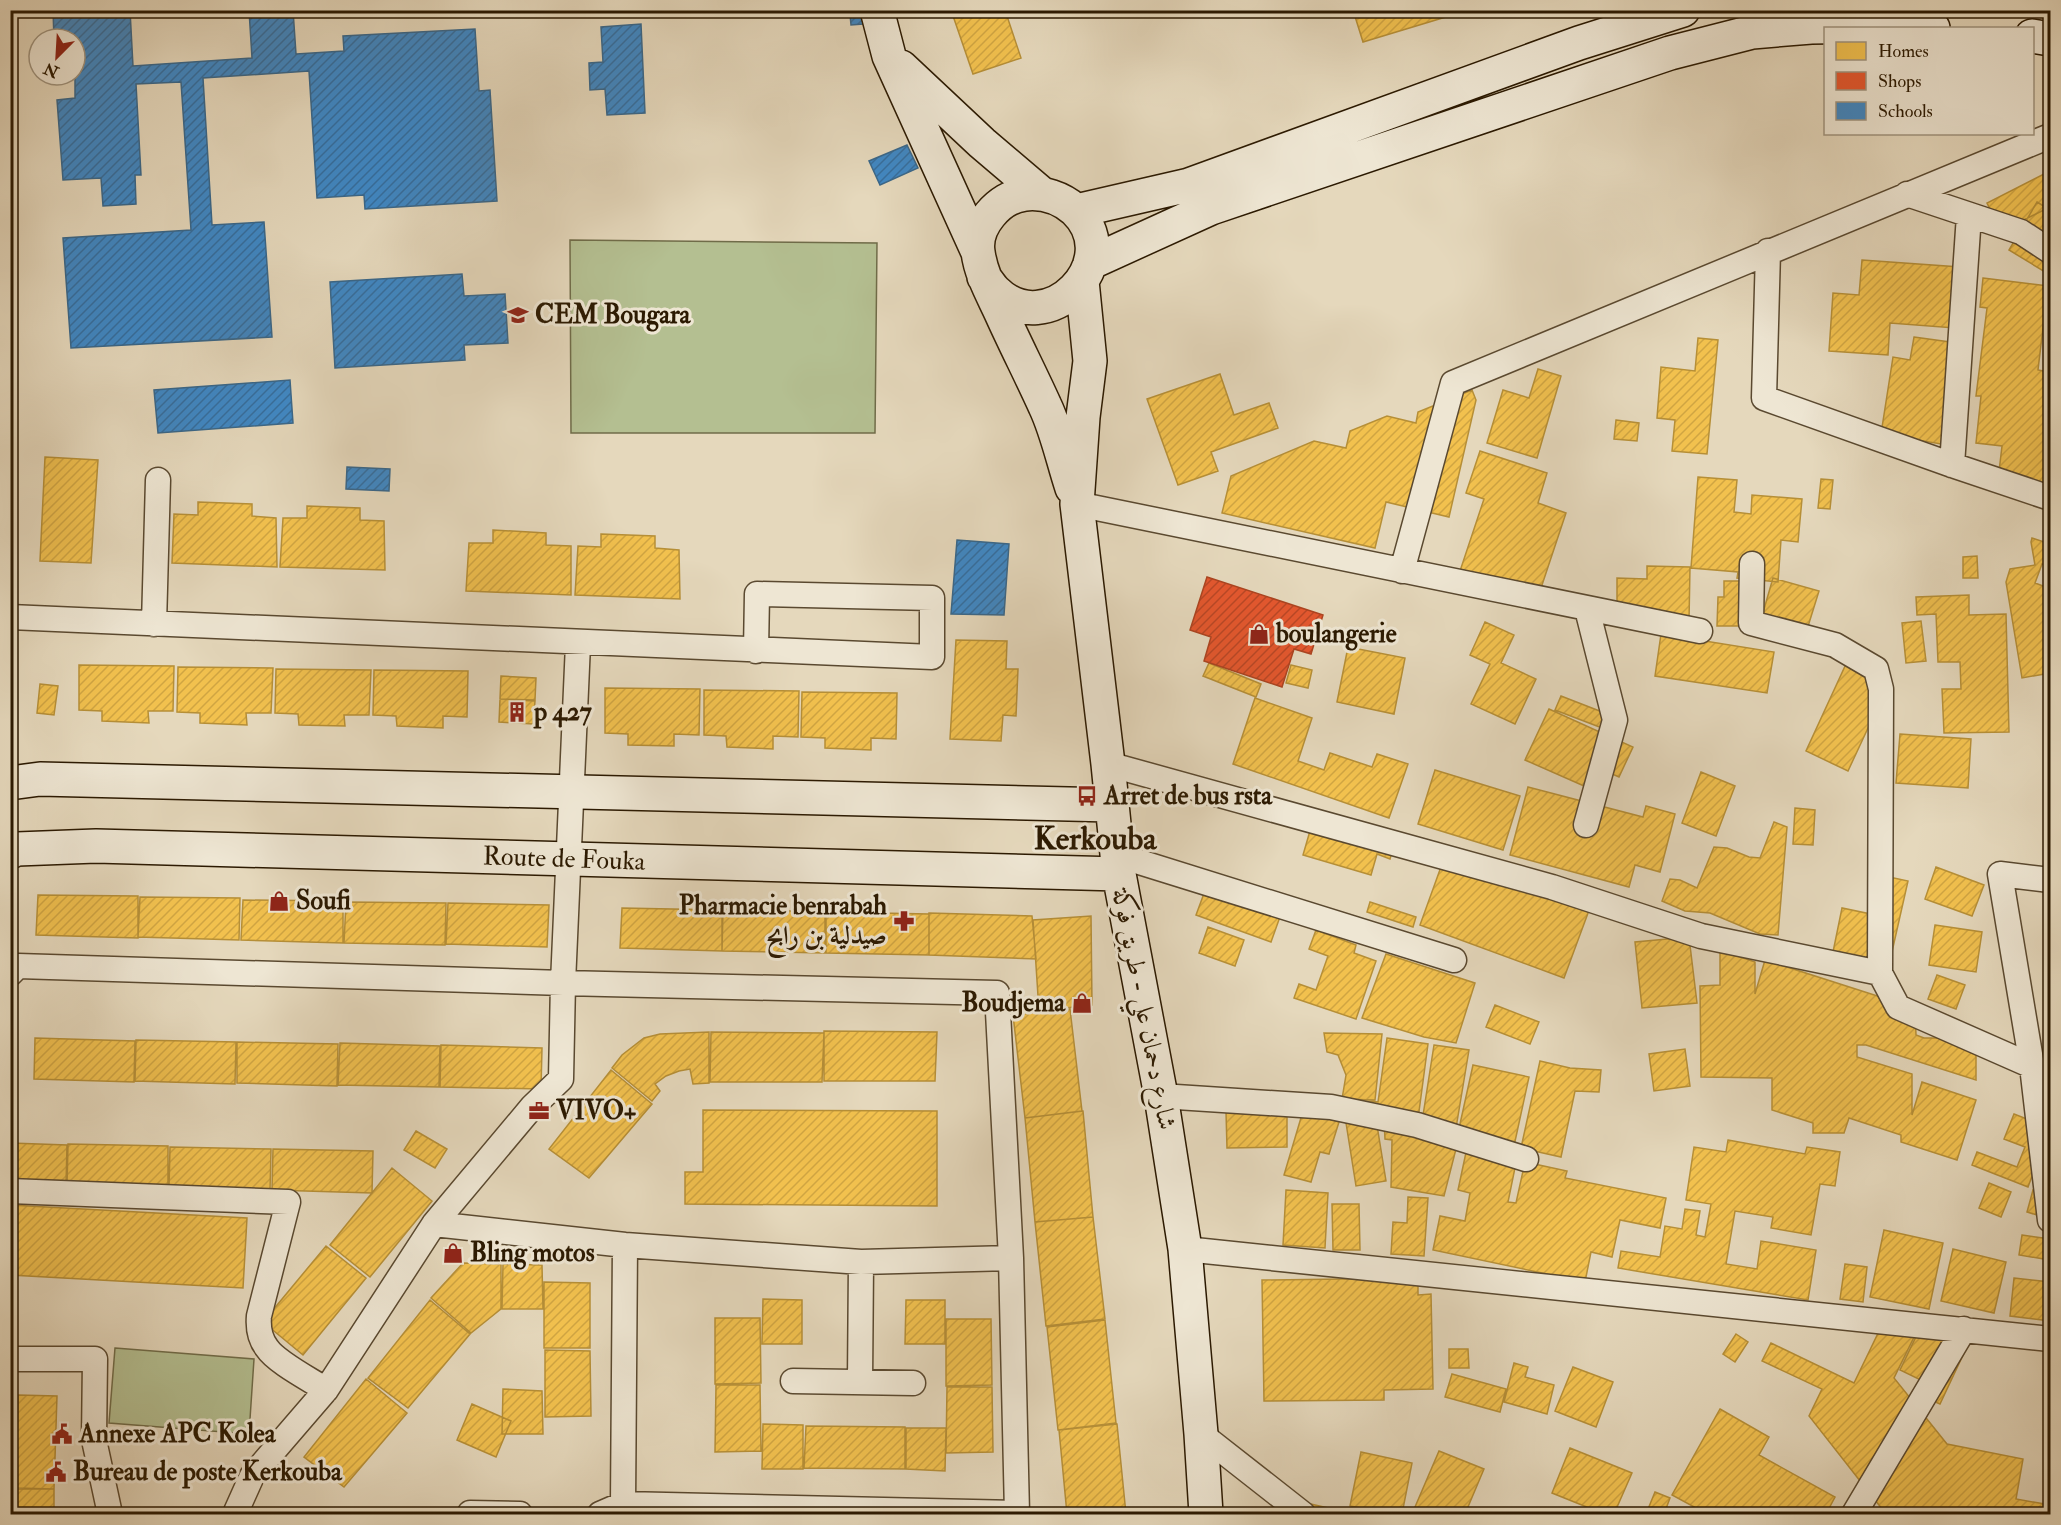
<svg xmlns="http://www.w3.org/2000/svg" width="2061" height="1525" viewBox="0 0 2061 1525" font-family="'IM FELL Double Pica',Amiri,serif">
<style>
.grass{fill:#b4bf91;stroke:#706c49;stroke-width:1.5}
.homes{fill:url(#homes-hatch);stroke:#b68f37;stroke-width:1.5}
.shops{fill:url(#shops-hatch);stroke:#ac4420;stroke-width:1.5}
.schools{fill:url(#schools-hatch);stroke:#39678a;stroke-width:1.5}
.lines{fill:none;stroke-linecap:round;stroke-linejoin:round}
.street-casing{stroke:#5a4930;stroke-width:27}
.secondary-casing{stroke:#2b1901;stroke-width:36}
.street{stroke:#eee6d3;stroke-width:24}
.secondary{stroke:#eee6d3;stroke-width:33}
.labels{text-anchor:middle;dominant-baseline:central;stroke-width:6;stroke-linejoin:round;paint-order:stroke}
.poi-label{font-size:26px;font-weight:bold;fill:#2b1901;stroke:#eee6d3;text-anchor:start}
.street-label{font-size:26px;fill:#2b1901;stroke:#eee6d3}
.district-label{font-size:32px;font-weight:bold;fill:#2b1901;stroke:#eee6d3}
</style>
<defs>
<pattern id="homes-hatch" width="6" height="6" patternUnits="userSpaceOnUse" patternTransform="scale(1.5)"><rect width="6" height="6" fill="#f2c14e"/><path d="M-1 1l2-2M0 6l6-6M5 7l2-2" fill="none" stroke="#d0a542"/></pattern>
<pattern id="shops-hatch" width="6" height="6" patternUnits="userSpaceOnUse" patternTransform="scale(1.5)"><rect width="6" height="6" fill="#e4572e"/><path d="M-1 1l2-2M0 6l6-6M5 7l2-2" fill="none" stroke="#b94725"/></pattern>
<pattern id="schools-hatch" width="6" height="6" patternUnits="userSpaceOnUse" patternTransform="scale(1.5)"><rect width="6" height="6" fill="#3f88c5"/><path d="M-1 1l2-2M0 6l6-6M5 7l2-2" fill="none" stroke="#356e9e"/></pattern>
</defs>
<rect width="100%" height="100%" fill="#e5d8bc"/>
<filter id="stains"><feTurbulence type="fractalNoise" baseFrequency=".00333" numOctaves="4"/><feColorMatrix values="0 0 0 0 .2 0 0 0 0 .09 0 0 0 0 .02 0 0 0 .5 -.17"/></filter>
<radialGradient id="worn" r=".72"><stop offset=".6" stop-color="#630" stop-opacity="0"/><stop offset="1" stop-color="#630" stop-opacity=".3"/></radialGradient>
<path class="grass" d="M570 240 877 243 875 433H571Z
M115 1348 254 1359 249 1434 109 1423Z"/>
<path class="homes" d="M951 10H1005L1021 58 973 74Z
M1123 10H1148L1125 17Z
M1353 10H1469L1363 42Z
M2050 171V207L2001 231 1987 203Z
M2037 202 2050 210V275L2009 250Z
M1862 260 1960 267 1955 328 1890 323 1888 355 1829 351 1833 293 1859 295Z
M1983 278 2048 286 2038 370 2049 372 2050 359V511L2047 510 2050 487 1998 480 2002 446 1976 443 1981 396H1976L1987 308 1980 307Z
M1914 337 1957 343 1941 444 1881 434 1893 357 1910 360Z
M1698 338 1718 340 1707 454 1672 451 1675 420 1657 418 1661 367 1695 371Z
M1538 369 1561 376 1537 458 1487 443 1503 390 1529 398Z
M1220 374 1234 415 1269 403 1278 428 1211 452 1218 471 1178 485 1147 399Z
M1472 390 1476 400 1449 517 1386 502 1375 548 1222 513 1231 476 1314 441 1346 448 1350 431 1387 416 1416 423 1418 412Z
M1616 420 1639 423 1637 441 1614 439Z
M1480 451 1547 473 1538 503 1566 513 1536 603 1458 577 1484 499 1466 493Z
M45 457 98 460 91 563 40 561Z
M1698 477 1737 480 1734 512 1751 514 1752 495 1802 499 1798 542 1781 540 1778 582 1737 578 1738 572 1691 568Z
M1821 479 1833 480 1830 509 1818 508Z
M198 502 252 504V516L276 518 277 567 172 563 174 514 198 515Z
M307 506 360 508V520L384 521 385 570 280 567 283 518H307Z
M493 530 546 533V545L571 546V595L466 591 469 543H493Z
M601 534 655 536V548L679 550 680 599 575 595 578 546 601 547Z
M2032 538 2044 542 2050 541V567L2042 564 2035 583 2046 587 2050 615V673L2022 678 2006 582 2010 569 2035 565 2031 542Z
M1977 556 1978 578H1963V557Z
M1647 566 1690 567 1689 621 1617 607V578L1647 579Z
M1773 578 1819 591 1805 636 1760 623Z
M1724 581H1755V626H1717L1718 597H1724Z
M1969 595V615L2006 614 2009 732 1944 733 1942 689H1961L1960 662H1938L1936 614 1917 615 1916 597Z
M1921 621 1926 661 1906 663 1902 623Z
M1485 622 1514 635 1501 663 1536 679 1515 724 1471 704 1490 664 1470 655Z
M1661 634 1774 652 1767 693 1655 676Z
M956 640 1007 641 1006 669H1018L1016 716 1003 715 1001 741 950 739Z
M1348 647 1405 658 1394 714 1337 702Z
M1209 663 1261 684 1256 697 1203 676Z
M1846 664 1889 683 1848 771 1806 751Z
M79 665 174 666 173 711H148L149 723 102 721V711L79 710Z
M1291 665 1312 670 1308 688 1286 683Z
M178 667 273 668 271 713H246L247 725 200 723V713L177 712Z
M276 669 371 670 369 715H344L345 726 299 725 298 714 275 713Z
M374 670 468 671 467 717 443 716V728L397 726 396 716 373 715Z
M501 676 536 678 535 700 500 699Z
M40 684 58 686 54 715 37 713Z
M605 688 700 689 699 735 674 734V746L628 745V734L605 733Z
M704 690 799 691 798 737 773 736V749L727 747 726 736 704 735Z
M802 692 897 693 896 739 871 738V750L825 748V738L801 737Z
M1561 696 1615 717 1610 731 1555 710Z
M1255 698 1312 718 1298 761 1324 770 1330 753 1372 767 1377 754 1408 764 1389 818 1233 764Z
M500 699 535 701 533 724 499 722Z
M1549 709 1633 747 1619 777 1594 766 1584 786 1525 760Z
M2049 724H2050V783H2049Z
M1900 734 1971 739 1968 788 1896 783Z
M1435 770 1520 796 1503 850 1418 824Z
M1701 772 1735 786 1716 836 1682 823Z
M1528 787 1643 817 1646 806 1675 814 1660 872 1635 865 1629 887 1510 855Z
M1795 808 1815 810 1813 845 1793 844Z
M1314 817 1395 841 1390 859 1377 854 1371 875 1303 855Z
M1774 822 1787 827 1778 935 1760 934 1710 913 1685 911 1662 901 1670 879 1680 880 1697 888 1714 847 1727 848 1749 857 1760 858Z
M1446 853 1591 905 1564 978 1420 925Z
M1936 867 1984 885 1972 916 1925 899Z
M1880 875 1908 881 1889 965 1833 952 1842 908 1871 914Z
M1206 888 1281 914 1271 942 1196 915Z
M38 895 138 896V938L36 935Z
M140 897 240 898 239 940 138 937Z
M243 900 343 901V943L241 940Z
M346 902 446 903 445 945 344 943Z
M1370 902 1416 917 1413 927 1367 912Z
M448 903 549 905 547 947 446 944Z
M622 908 722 910V951L620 948Z
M723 909 825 912V953L722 951Z
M826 912 929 914V955L826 953Z
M929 913 1032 916 1036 959 929 955Z
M1091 916 1092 1005 1039 1011 1033 920Z
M1935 925 1982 932 1976 972 1929 965Z
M1208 927 1244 940 1235 966 1199 953Z
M1316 930 1356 945 1354 953 1376 961 1356 1019 1294 998 1299 984 1316 990 1328 956 1309 949Z
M1689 937 1697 1003 1642 1008 1635 942Z
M1720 950 1755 962V994L1765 960 1915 1008 1916 1035 1924 1038H1966L1976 1041V1080L1866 1045H1857V1057L1912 1074V1115L1922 1082 1976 1100 1957 1160 1901 1142V1135L1849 1118 1844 1133H1813V1123L1772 1110V1078L1701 1077 1700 986 1720 985Z
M1386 954 1475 983 1456 1043 1424 1037 1362 1018Z
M1937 975 1965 985 1956 1009 1928 999Z
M1495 1005 1539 1022 1530 1044 1486 1027Z
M1070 1009 1082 1111 1025 1118 1013 1015Z
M824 1031 937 1032 935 1081H824Z
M709 1032V1083L693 1084 690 1069 679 1071 666 1076 655 1084 660 1091 652 1101 612 1068 622 1055 644 1038 660 1034Z
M711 1032 824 1033 822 1082H710Z
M1324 1033 1382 1034 1375 1100 1342 1099 1346 1075 1338 1055 1327 1052Z
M35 1038 135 1041 134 1082 34 1079Z
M1387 1038 1428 1044 1418 1119 1361 1111 1362 1100 1378 1102Z
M136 1040 236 1042 235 1084 135 1081Z
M237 1042 338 1044 337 1086 237 1083Z
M340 1043 440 1046 439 1087 338 1085Z
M441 1045 542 1048 541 1089 440 1087Z
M1434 1045 1469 1050 1456 1128 1422 1122Z
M1685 1049 1690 1086 1654 1091 1649 1054Z
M1540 1061 1570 1068 1601 1070 1599 1092 1575 1091 1561 1157 1521 1148Z
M1473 1065 1529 1077 1514 1146 1458 1133Z
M611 1070 652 1104 589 1178 549 1149Z
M703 1110 937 1111V1206L685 1204V1172H703Z
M1083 1111 1093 1217 1035 1222 1025 1118Z
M1303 1111 1339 1122 1329 1154 1320 1152 1311 1182 1284 1175Z
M1226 1112H1287V1147L1227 1148Z
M2014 1114 2050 1128 2028 1187 1972 1165 1977 1152 2017 1167 2025 1147 2004 1139Z
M1376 1119 1386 1181 1356 1186 1346 1123Z
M1384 1121 1456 1149 1444 1196 1391 1187 1392 1140 1385 1139Z
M416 1131 447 1149 435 1168 404 1150Z
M1728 1140 1805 1154 1807 1147 1840 1152 1835 1186 1820 1184 1811 1235 1771 1228 1773 1217 1735 1211 1726 1264 1757 1269 1761 1241 1816 1250 1808 1300 1618 1268 1621 1251 1660 1257 1665 1226 1682 1229 1685 1209 1700 1211 1696 1235 1705 1237 1711 1204 1686 1200 1694 1147 1726 1152Z
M10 1143 67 1145 66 1186 10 1185Z
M1468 1143 1518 1153 1508 1202 1516 1203 1525 1162 1567 1171 1565 1178 1666 1198 1660 1228 1620 1220 1612 1257 1591 1252 1585 1282 1433 1250 1440 1216 1465 1221 1470 1193 1458 1190Z
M68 1144 168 1146V1188L67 1185Z
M170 1147 271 1149 270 1191 169 1188Z
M273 1149 373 1151 372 1193 272 1190Z
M392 1168 432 1201 370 1277 330 1245Z
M1989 1183 2011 1192 2001 1217 1979 1208Z
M1286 1190 1328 1193 1325 1248 1283 1245Z
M2033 1190 2050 1195V1219L2027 1212Z
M1408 1197 1428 1198 1424 1256 1391 1254 1393 1222 1407 1223Z
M1332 1204H1359L1360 1250H1333Z
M10 1205 247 1218 243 1288 10 1275Z
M1093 1217 1105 1319 1046 1326 1035 1222Z
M1884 1230 1943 1243 1929 1309 1870 1297Z
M2022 1235 2050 1239V1260L2019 1255Z
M326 1246 366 1278 303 1355 263 1322Z
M1953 1249 2006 1262 1994 1313 1941 1301Z
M463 1263 501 1264V1309L471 1333 431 1298Z
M503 1264 542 1265 543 1309H502Z
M1845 1264 1867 1267 1863 1302 1840 1299Z
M1418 1278V1295L1431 1294 1433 1389 1384 1390V1400L1264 1401 1262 1280Z
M2014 1278 2050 1282V1321L2010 1316Z
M544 1282 590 1283V1348H544Z
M763 1299 802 1300V1344H762Z
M430 1300 470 1334 408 1408 368 1378Z
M906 1300H945V1344H905Z
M1926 1316 1971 1338 1940 1404 1917 1394 1923 1381 1900 1370Z
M715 1318H760L761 1383 715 1384Z
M946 1319H991L992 1385 946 1386Z
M1105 1320 1116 1423 1058 1430 1047 1327Z
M1881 1327 1916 1333 1894 1378 1947 1444 2023 1459 2016 1499 2050 1505V1514H1886L1809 1416 1822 1389 1762 1361 1771 1343 1854 1383Z
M1736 1334 1748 1342 1735 1362 1723 1354Z
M1449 1349H1468L1469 1368H1449Z
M545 1350 590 1351 591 1416 545 1417Z
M1514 1363 1528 1367 1525 1377 1554 1385 1547 1414 1504 1402Z
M1573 1367 1613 1382 1596 1427 1555 1411Z
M1452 1374 1506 1389 1500 1412 1445 1397Z
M366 1379 407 1413 344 1487 304 1457Z
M716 1385H760L761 1451 715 1452Z
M947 1387H992L993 1452 946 1453Z
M503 1389 542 1391 543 1434H502Z
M18 1395 57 1396 54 1489 16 1488Z
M472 1404 511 1421 496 1457 457 1440Z
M1720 1409 1769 1437 1759 1455 1835 1497 1826 1514H1707L1672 1495Z
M763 1424 803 1425V1469H762Z
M1117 1424 1126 1514H1067L1059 1430Z
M806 1426 905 1427V1469L804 1468Z
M906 1428H946L945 1471 906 1469Z
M1570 1448 1632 1473 1614 1514H1604L1552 1493Z
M1439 1451 1484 1469 1465 1514H1412Z
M1361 1452 1412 1463 1402 1514H1392L1350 1506Z
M16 1489H54V1514H15Z
M1655 1492 1670 1498 1664 1514H1646Z
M1280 1497 1350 1513 1349 1514H1276Z"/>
<path class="shops" d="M1207 577 1323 615 1311 654 1294 649 1282 687 1204 661 1211 637 1190 630Z"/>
<path class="schools" d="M53 10H130L133 66 252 58 249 10H293L296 54 344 51 343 36 475 29 479 91 490 90 497 201 365 209 364 195 317 198 309 71 203 78 212 225 264 222 272 337 71 348 63 238 191 230 181 82 136 84 141 175H135L136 204 103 206 101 178 63 180 57 100 75 98V39H54Z
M861 12 863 24 851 25 850 14Z
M641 24 645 113 607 115 605 89 590 90 589 63 603 62 601 27Z
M907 145 918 168 880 185 869 161Z
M462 274 464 296 505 294 508 343 464 345 465 360 335 368 330 282Z
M290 380 293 423 158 433 154 390Z
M347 467 390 469 389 491 346 489Z
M957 540 1009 544 1004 615 951 614Z"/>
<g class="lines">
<g class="street-casing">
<path id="street" d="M1907 194 2021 232 2050 251
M1768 251 1764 398 1952 465 2050 498
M1952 465 1969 215
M1077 504 1700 631
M1752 564 1751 623 1835 645 1876 669 1881 689 1880 973
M1402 571 1453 383 2050 136
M10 617C318 632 625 646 932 657V598L757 594 756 651
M154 624 158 480
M1108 764 1552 887 1701 936 1880 973 1898 1007 2032 1066
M1586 825 1615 720 1587 609
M1117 855 1454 960
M2050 880 2000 874 2032 1066 2050 1220
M10 974 18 966 563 983 997 993 1011 1258 1017 1513 623 1504 600 1514
M1161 1096 1331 1107 1417 1125 1526 1159
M10 1191 288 1202 259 1316C258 1327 260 1339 267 1348 276 1362 311 1380 326 1390
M434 1224 625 1245 861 1262 1011 1258
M1185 1249 2050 1339
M10 1359H95L94 1440 110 1514
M793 1381 913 1383
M860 1382 861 1262
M1201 1434 1303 1514
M623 1504 625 1245
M470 1513 520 1514
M235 1514 252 1476 326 1390 434 1224 532 1107 561 1079 563 983 578 644
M1854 1514 1964 1329"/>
</g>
<g class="secondary-casing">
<path id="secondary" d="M877 10 889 56 977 250
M2032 36 2050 39
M901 67 982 143 1042 194
M1076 211 1189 185 1579 43 1683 10
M1090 263 1211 208 1670 53 1752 32 1811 27 1874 26 1933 28
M984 277C988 282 991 287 995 291 1047 343 1128 261 1075 210 1061 198 1043 192 1025 194 999 197 974 226 978 252 981 275 993 295 1002 315 1016 346 1031 375 1045 406 1057 431 1063 461 1072 488
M1082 281 1090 361 1083 417 1077 504 1108 764 1119 874 1161 1096 1185 1249 1201 1434 1206 1514
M10 783 40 779 1111 805
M10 852 17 849 96 846 1119 874"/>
</g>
<use href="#street" class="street"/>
<use href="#secondary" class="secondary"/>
</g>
<defs>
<g id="school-bare" transform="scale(1.62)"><path d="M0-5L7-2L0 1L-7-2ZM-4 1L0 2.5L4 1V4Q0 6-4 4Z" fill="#8f2418" stroke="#eee6d3" stroke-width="2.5" paint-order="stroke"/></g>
<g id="shop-bare" transform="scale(1.62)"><path d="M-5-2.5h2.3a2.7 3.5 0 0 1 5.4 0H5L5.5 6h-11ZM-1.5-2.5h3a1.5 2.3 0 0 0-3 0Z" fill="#8f2418" stroke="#eee6d3" stroke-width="2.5" paint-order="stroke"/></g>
<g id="building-bare" transform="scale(1.62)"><path d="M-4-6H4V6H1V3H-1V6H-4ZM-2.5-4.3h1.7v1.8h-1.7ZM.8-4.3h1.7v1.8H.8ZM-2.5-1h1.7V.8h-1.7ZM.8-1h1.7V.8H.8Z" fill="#8f2418" stroke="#eee6d3" stroke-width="2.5" paint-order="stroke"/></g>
<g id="bus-bare" transform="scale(1.62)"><path d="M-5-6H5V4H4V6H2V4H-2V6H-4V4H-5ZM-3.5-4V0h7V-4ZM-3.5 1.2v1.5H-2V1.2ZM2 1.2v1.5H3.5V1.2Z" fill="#8f2418" stroke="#eee6d3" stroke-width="2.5" paint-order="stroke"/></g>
<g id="pharmacy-bare" transform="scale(1.62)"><path d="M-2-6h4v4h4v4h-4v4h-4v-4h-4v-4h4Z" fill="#8f2418" stroke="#eee6d3" stroke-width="2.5" paint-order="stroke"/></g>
<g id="office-bare" transform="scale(1.62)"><path d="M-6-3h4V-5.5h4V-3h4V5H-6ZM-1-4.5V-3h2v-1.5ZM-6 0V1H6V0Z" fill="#8f2418" stroke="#eee6d3" stroke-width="2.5" paint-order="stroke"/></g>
<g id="civic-bare" transform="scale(1.62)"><path d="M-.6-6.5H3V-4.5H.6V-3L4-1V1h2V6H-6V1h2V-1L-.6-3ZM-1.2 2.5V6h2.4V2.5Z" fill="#8f2418" stroke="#eee6d3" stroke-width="2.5" paint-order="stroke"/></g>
</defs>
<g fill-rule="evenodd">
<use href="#school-bare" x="518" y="315"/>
<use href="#shop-bare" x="1259" y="634"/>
<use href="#building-bare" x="517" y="712"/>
<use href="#bus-bare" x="1087" y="796"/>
<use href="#shop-bare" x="279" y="901"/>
<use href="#pharmacy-bare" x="904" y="921"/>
<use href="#shop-bare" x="1082" y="1003"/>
<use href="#office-bare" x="539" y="1111"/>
<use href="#shop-bare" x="453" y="1253"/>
<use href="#civic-bare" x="62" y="1434"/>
<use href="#civic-bare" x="56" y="1472"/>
</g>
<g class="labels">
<g class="poi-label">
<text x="535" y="315">CEM Bougara</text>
<text x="1276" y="634">boulangerie</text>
<text x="534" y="712">p 427</text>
<text x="1104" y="796">Arret de bus rsta</text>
<text x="296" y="901">Soufi</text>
<text x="887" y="906" text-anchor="end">Pharmacie benrabah<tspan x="887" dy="30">صيدلية بن رابح</tspan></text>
<text x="1065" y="1003" text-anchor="end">Boudjema</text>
<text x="556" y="1111">VIVO+</text>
<text x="470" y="1253">Bling motos</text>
<text x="79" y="1434">Annexe APC Kolea</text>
<text x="73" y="1472">Bureau de poste Kerkouba</text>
</g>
<g class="street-label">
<text transform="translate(564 859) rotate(2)">Route de Fouka</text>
<text transform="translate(1144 1009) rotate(79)">شارع دحمان علي - طريق فوكة</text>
</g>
<g class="district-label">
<text x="1095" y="839">Kerkouba</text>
</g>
</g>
<rect width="2061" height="1525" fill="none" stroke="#e5d8bc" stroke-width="36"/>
<rect x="12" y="12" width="2037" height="1501" fill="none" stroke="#2b1901" stroke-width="3"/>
<rect x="18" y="18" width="2025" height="1489" fill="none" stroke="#2b1901" stroke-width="1.5"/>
<rect x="1824" y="27" width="210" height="108" fill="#eee6d3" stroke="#a0947f" stroke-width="1.5"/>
<rect x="1836" y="42" width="30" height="18" fill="#f2c14e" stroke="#a0947f" stroke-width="1.5"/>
<text x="1878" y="57" font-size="18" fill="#2b1901">Homes</text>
<rect x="1836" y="72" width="30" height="18" fill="#e4572e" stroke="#a0947f" stroke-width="1.5"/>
<text x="1878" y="87" font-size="18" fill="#2b1901">Shops</text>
<rect x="1836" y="102" width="30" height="18" fill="#3f88c5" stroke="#a0947f" stroke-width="1.5"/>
<text x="1878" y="117" font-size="18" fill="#2b1901">Schools</text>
<g transform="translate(57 57) rotate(204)"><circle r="28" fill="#eee6d3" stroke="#a0947f" stroke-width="1.5"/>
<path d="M0-4.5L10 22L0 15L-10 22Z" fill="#8f2418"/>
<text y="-9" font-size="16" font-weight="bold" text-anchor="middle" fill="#2b1901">N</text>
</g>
<rect width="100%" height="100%" filter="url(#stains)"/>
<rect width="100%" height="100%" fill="url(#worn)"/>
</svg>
